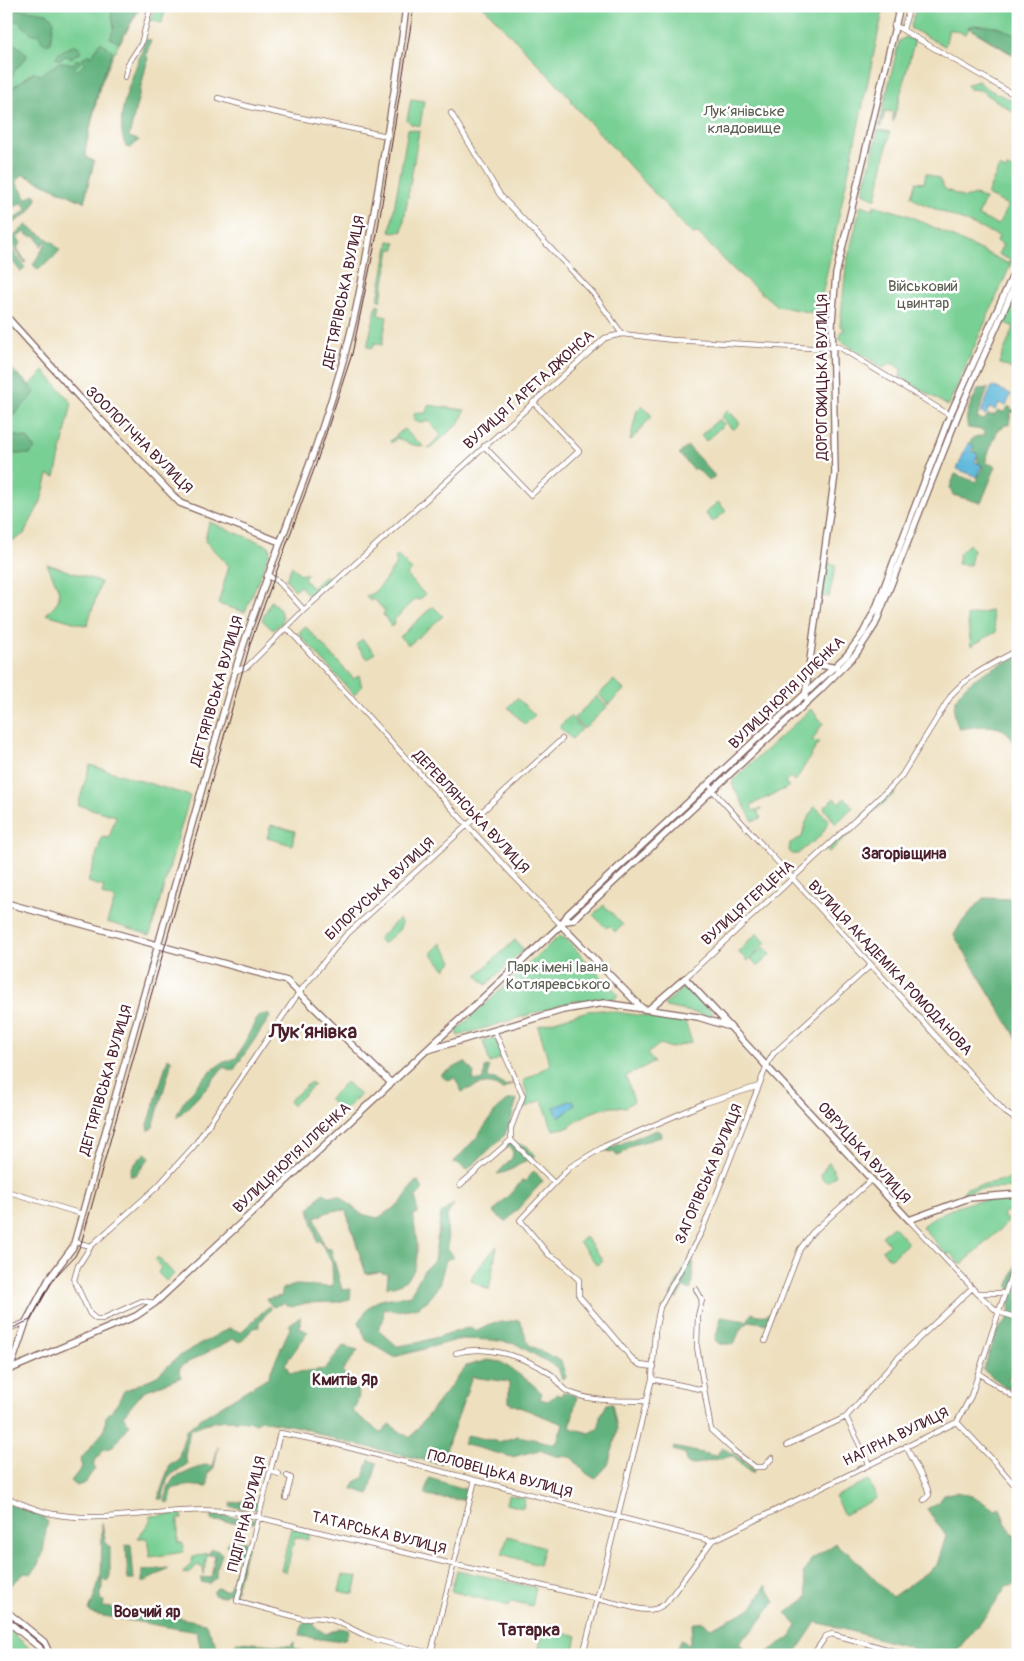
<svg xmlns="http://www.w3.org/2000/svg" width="1024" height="1661" viewBox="0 0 1024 1661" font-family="Pangolin,sans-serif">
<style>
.green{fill:#79d095;stroke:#627860}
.forest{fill:#62b27e;stroke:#566854}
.water{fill:#5db8db;stroke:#546c83}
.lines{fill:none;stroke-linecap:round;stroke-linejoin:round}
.street-casing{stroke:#83635f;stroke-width:6}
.secondary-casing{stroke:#83635f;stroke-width:8}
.street{stroke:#fff;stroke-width:4.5}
.secondary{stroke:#fff;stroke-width:5.5}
.tram{stroke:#4a1f2b;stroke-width:1}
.labels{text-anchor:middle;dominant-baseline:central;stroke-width:5;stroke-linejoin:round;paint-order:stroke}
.park-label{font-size:15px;fill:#5a5d50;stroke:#fff}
.street-label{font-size:15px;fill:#4a1f2b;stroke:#fff}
.neighbourhood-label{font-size:16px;font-weight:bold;fill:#4a1f2b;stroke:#fff}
.quarter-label{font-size:18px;font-weight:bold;fill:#4a1f2b;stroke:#fff}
.district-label{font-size:20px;font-weight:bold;fill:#4a1f2b;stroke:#fff}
</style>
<rect width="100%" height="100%" fill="#fff"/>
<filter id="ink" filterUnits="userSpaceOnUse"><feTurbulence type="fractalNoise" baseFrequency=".02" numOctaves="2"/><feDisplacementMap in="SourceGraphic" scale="10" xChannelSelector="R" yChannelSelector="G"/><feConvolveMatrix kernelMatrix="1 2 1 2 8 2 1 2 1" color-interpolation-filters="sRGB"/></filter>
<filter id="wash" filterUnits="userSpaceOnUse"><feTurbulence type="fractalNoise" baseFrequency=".0096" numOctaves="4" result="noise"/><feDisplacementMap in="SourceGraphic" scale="20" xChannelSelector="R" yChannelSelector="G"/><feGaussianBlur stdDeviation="1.12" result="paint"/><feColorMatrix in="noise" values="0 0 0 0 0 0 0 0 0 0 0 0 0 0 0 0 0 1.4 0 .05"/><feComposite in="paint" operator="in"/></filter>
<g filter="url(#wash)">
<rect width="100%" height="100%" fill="#eee0bf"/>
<path class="green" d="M6 6H141L114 53 100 86 83 159 94 162 84 202 6 167Z
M155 6H166L162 23 150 20Z
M483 6H884L818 314 777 306 733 269 698 233 692 234 571 102 572 100Z
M917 6H1018V58L969 28 966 34 949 29 945 46 910 28Z
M906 37 915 39 893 122V112L885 111 881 127 879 126 899 41Z
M978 81C990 93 1003 95 1017 103L1018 115 980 90 970 89 967 85Z
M411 99 424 101 420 126 411 124 407 120Z
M408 129 419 131 402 232 397 231 396 233 390 232Z
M878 130 890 132 876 199 863 193Z
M999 167 1006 170 1008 167 1018 172V248L948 406 900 377 901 369 892 363 883 368 840 340 841 331H844V328L840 326 846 266 861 205 873 209 874 205 908 215 1009 264 1010 260 998 254 1003 245 997 241 999 236 919 202 911 196 916 182 924 183 926 173 939 179 945 189 964 198 976 195 985 199 978 216 998 225 1008 205 987 195Z
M389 241 396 242 395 249H390L381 300H378Z
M1018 289V372L999 363 1014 327 1003 322Z
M377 304 380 305 378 315 387 317 382 345 374 343 373 348 367 347Z
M6 364 30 385 44 371 72 403 55 477 48 475 41 501 24 534 6 545Z
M428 405 465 410 460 422 430 449 428 448 441 435 429 421 419 423 413 418 415 413H426Z
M642 405 652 416C644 424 639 433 630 441L637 410Z
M728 410 740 423 733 430 721 417Z
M719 419 724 424 706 441 701 435Z
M404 429 424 447 410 444 397 438 391 443 390 441Z
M718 502 726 511 713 522 705 513Z
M209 522 269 546 270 552 245 612 218 604 229 566 205 541Z
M969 544 973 550 970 565 957 564 959 554Z
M398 556 412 570 407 575 425 595 419 600 416 599 394 620 395 623 391 627 383 614 385 611 374 599 370 601 366 596C379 593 389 573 397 563L395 558Z
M827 563 836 565 829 597 822 596Z
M47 564 101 582 87 626 46 614C69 597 56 586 47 564Z
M292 566 301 575 306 573 307 575 304 579 312 588 326 575 331 580 311 598 300 586 295 590 286 579Z
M271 601 278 607 283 617 282 623 273 630 262 620Z
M433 606 443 616 410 644H407L400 637Z
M991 611 996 632 971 646 967 616Z
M305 626 354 679 359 675 362 687 354 695 300 635V631Z
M362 639 375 653 368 659 356 645Z
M614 680 624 690 608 705 599 694Z
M597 696 607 707 584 729 574 718Z
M517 698 535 715 525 725 508 707Z
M811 709 823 723 812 741 819 742 796 780 794 781 790 777 785 782 789 787 751 805 753 811 761 809 757 811 761 818 753 821 732 784 734 779Z
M570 716 582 729 572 739 559 727Z
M90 765 190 796 150 935 107 922 115 899 102 895 104 887 88 882 102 837 109 838 116 816 78 805Z
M894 791 895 793 828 853 826 851 889 792Z
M834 798 839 803 845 798 853 807 836 824 824 808Z
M815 806 829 821C818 844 813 839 798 854H791L789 850 790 843 802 837 805 824Z
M271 825 295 831 292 845 267 838Z
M604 905 623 925 615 932 609 926 606 928 593 915Z
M399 919 402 924 399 930 383 944 378 939Z
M757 933 766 943 748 961 738 952Z
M559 936 566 939 618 994 615 999 575 1001 458 1036 456 1031Z
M515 940 524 950 486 985 477 975Z
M441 943 453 961 445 969 431 953Z
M764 947 771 954 758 966 751 959Z
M686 985 690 986 713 1013 711 1016 666 1007 664 1005Z
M602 1010 685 1022 692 1042 671 1048 660 1044 647 1054 654 1062 626 1076 634 1101 624 1108C609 1103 580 1115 570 1127L553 1130 542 1100 524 1108 528 1096 523 1081 550 1065 538 1026 588 1011Z
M495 1038 503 1057 490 1063 483 1041Z
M311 1082 314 1085 292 1106 289 1101Z
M346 1082 360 1095 342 1112 329 1099Z
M829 1162 836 1175 827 1182 822 1179 821 1174Z
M1018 1177V1188L978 1189 962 1194 966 1188Z
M1018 1199V1220L1007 1211 1003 1215 1008 1222 961 1265 950 1253 947 1255 922 1227C926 1218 967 1202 978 1201 991 1199 1005 1200 1018 1199Z
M893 1226 908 1243 890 1259 882 1250 889 1244 882 1236Z
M585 1237 603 1260 597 1265 579 1242Z
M497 1246 489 1290 471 1280 474 1273Z
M158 1257 174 1274 166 1281 158 1273 161 1267 155 1260Z
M868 1480 877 1498 844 1515 835 1497Z
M508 1495 525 1498 523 1508 506 1504Z
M182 1514V1519H178V1543H182L184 1552 150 1557 147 1538H138L150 1521V1516Z
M291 1528 310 1531 308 1540 295 1537 286 1572 281 1571Z
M508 1536 544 1547 539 1565 502 1554Z
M207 1553 204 1574 203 1568 197 1565 189 1574 183 1573 192 1562 193 1557Z
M457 1570 536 1588 532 1606 511 1601 509 1606 451 1591Z
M343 1575 358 1577 354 1594 339 1591Z
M6 1627 37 1655H6Z
M544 1628 577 1636 573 1655 539 1648Z"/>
<path class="forest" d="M116 6H140L119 43 110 38 114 28 111 10Z
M6 7 47 13 54 21 50 44H45L41 41 40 36 31 33 20 23 6 15Z
M974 25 998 27 1018 36V57L968 27Z
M6 37 26 53 27 57C20 66 10 71 11 84L6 86Z
M145 39 151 40 146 55 148 58 129 137 139 140 131 148 126 147C111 112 137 73 145 39Z
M100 42 113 51 99 85 85 150 87 158 94 161 84 202 23 174 16 182 27 199 34 194 37 199 29 212 6 229V224L27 210 22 202 13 208 6 197V87H13L34 72 40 75 60 62 73 64 77 59 80 60V63L74 67 77 71 85 64 82 59 87 55 92 56Z
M76 45 81 49 80 54H76L72 58 65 56 60 60 55 58C58 52 70 46 76 45Z
M26 225 51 241 60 250 53 258 38 270 33 265 46 243 44 242 41 246 37 237 27 235 25 232 17 237 21 243 17 248 26 262 25 263 9 241Z
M6 242 25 267 21 272 6 253Z
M16 375 33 389 35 393 6 423V378Z
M988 388 977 418 984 420 988 415H995L998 411 1004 412 1009 406 1013 411 1018 407V413L1011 412 1009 425H1004L1003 428 998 429 986 459V463L996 466 981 503 953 495 950 487 955 474 976 482 983 467 978 464V457L974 453 973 446 969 443 974 437 985 435 983 430 968 428C963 413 973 402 978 389Z
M6 430 12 435 27 438 35 449 30 454H6Z
M688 446 715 476 709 481 696 468 694 470 679 454Z
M1018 656V756C1015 750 1015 743 1011 737 1001 721 975 727 959 729 957 723 954 716 954 710 954 682 997 667 1018 656Z
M983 898 1018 899V1040L954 935 961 923Z
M268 1014 270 1017 233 1071 223 1067 205 1090 177 1118C176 1105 210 1070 222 1063 227 1061 232 1060 237 1057L256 1020 261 1015Z
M168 1058 171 1060 170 1068 153 1127 149 1131 148 1125Z
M465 1062 474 1073 473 1080 480 1081 484 1077 485 1068 489 1066 488 1078 495 1079 505 1086 514 1083 502 1090C490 1078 476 1086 462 1092L455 1078 447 1080 440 1075Z
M517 1099 510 1124 504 1136 467 1170 456 1162 452 1164 477 1137 497 1109 508 1100Z
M657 1130 660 1131 661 1137 632 1145 621 1155 617 1156 614 1152 609 1153 606 1149Z
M508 1143 527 1146 535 1156C522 1161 511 1173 497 1174L512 1158 513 1152 509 1146 492 1159Z
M145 1153 150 1157 136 1175 132 1176 130 1175 132 1167Z
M534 1171 543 1181 506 1222 493 1212 523 1180 525 1182Z
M418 1181 423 1189 416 1197 417 1213 413 1215C417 1243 427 1282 387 1287L388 1274 378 1272 366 1274 346 1211C335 1208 325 1213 315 1218L325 1248 331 1249 342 1290 351 1289 350 1299 337 1302 306 1303 291 1307 283 1303 273 1307 266 1299 282 1296V1289L296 1285 333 1287 332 1262 320 1241H317L309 1209 323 1193 329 1196H340L361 1214 378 1218 400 1204 415 1182Z
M454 1204 447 1216 448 1250 453 1257 446 1260 439 1285 427 1301 416 1308 395 1311 384 1308 383 1321 378 1329 397 1346 417 1343 464 1329 471 1328 477 1331 493 1323 520 1320 529 1345 561 1361 566 1377 562 1379 558 1368 516 1344 492 1340 461 1339 394 1357 366 1340 359 1322C375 1294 382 1301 410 1295L424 1270 434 1260 441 1213Z
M689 1260 694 1263 691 1290 683 1287 677 1299 670 1296Z
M1018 1260V1369L1013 1367 1008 1381 1011 1383 1018 1372V1396L983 1370 998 1329 1005 1323 1010 1312 1009 1285Z
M269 1306 271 1309 259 1322V1327L254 1328 240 1342 233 1339 181 1366 179 1370 182 1377 144 1391 123 1416 130 1425 111 1448 104 1449 93 1464 95 1468 85 1483 77 1486 71 1481 82 1467 80 1460 104 1431 106 1417 117 1404 124 1391 157 1376 179 1356 229 1328 241 1332Z
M775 1309 767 1324 750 1321 740 1330 734 1344H719L715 1340 721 1317 747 1321 752 1313C763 1317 767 1316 775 1309Z
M300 1316V1328L308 1332 285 1364 290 1373 325 1369 343 1346 358 1350 342 1372C358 1383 365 1393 352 1411L381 1433 389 1424 410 1438 466 1366 488 1360 501 1362 530 1382 542 1393 540 1399 548 1401 557 1394 561 1396 563 1392 577 1396 570 1428 590 1433 599 1428 600 1417 607 1404 612 1403 617 1429 613 1448 608 1465 595 1479 586 1473 571 1457 556 1456 539 1450 512 1457 463 1444 467 1435 499 1442 518 1436 556 1444 563 1424 509 1403V1382L472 1377 441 1464 333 1439 300 1427 260 1420 257 1423C235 1418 210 1419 190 1430L185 1455 187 1464 168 1477 162 1499H158L170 1464 178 1460 186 1431 197 1421 268 1377 290 1328 289 1325Z
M218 1447 214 1468 208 1473V1487L186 1485 172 1489 170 1503 165 1502 169 1486 174 1478 204 1465 213 1466Z
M674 1447 716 1456 722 1448C734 1453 744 1461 754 1470V1473H751L732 1456 691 1465 686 1462V1454L673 1450Z
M369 1460 377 1463 369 1494 352 1489 355 1482 363 1478Z
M429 1478 468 1490 464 1500 432 1497 425 1494Z
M956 1492 972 1495 995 1510 1000 1508 1005 1522 1018 1541V1584L1006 1587 993 1607 953 1655H927L906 1646 816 1622 794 1655H763L790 1637 797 1626 786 1613 808 1597 803 1574 811 1560 836 1543 840 1549 848 1552 892 1597 937 1565 946 1536 927 1509 940 1501 943 1495Z
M243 1501 258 1503 257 1509 230 1507 231 1503Z
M6 1503 42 1516 48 1522C42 1542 48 1555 31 1574L25 1573 6 1589Z
M212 1515 256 1519 255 1523 212 1521Z
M102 1523 106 1544 110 1547V1578L109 1581 103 1580 100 1600 104 1601 103 1607 149 1611 151 1616 178 1611 180 1618 205 1623 220 1651 230 1655 237 1642 290 1646 294 1642V1648L311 1655H289L282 1651 280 1655H202L197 1632 92 1614 89 1611 101 1577Z
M230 1541 246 1542 248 1545 235 1593 226 1594 223 1597 214 1595V1591L217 1588 226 1591 230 1587 239 1557 229 1549 227 1544Z
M129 1544 131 1545 134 1580H128L126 1545Z
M211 1549 219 1551 222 1554 216 1570V1578L210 1584 201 1582V1577L211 1578 215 1555H208Z
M168 1568 169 1569 142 1583V1571Z
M766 1585 775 1602 755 1628 739 1642 747 1655H675L681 1639 689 1646 693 1624 701 1621 711 1628 752 1608Z
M306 1620H312L315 1627 326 1634 339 1628 349 1630 345 1639 334 1641 300 1636 302 1625Z"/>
<path class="water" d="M992 386 1011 394 1006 406 999 403 996 410 989 408 986 415 981 413Z
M968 443 974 445 971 451 978 454 975 462 982 465 977 477 957 469Z
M573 1100 575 1105 559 1118 554 1107Z"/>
</g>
<g filter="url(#ink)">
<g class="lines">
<g class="street-casing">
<path id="street" d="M894 25 1018 97
M903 29 910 6
M125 77 128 64 141 44 151 6
M218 98 254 108 387 136
M451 113 500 195 593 293 622 334
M484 446 531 495 579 451 533 402
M267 575 278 581 304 610
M287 628 510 872 561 925
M235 671 247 667 304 610 605 338 622 334 673 340 812 348 839 347 951 416
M709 784 715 793 1005 1112 1018 1121
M685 978 891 787 902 775 952 694C970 674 994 663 1018 650
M494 1030 523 1096 511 1128V1140L554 1183
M460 1185 511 1140
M6 1191 82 1214
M909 1220 977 1293 998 1312 1018 1318
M75 1242 91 1246
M696 1289 702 1300 698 1316 697 1347 711 1430 735 1452 755 1467H764L772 1458
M977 1293H1005
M155 1303 142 1301 102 1319H96L90 1314 74 1280 78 1266 91 1246 157 1187 194 1146 298 994 345 936 562 739
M6 1330 26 1322
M765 1341 800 1249 812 1233 871 1180
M456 1353C486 1344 527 1357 552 1375 558 1380 560 1388 567 1391 591 1403 621 1400 647 1401
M654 1367 640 1365 634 1361 579 1296V1280L558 1260 549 1255 520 1220 570 1167 605 1146 705 1103 759 1086
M978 1373 1018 1400
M652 1379 704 1390
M846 1417 869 1464
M957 1422 992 1459 1018 1489
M787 1445 846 1417 896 1360 972 1288
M906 1446 927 1487 929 1495 924 1500
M270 1471 279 1474
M6 1498C21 1503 37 1511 53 1514 113 1525 178 1503 240 1513L635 1608C647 1611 656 1611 666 1603L712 1541 957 1422 971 1396 1018 1254
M286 1498 291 1478 287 1476
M431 1653 475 1480
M439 1655C417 1649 395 1646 374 1639 351 1631 329 1611 304 1619L237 1601 280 1433 327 1442 712 1541
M583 1655 652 1379 655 1331 660 1307 702 1231 767 1065 773 1054 871 965
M813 1655 826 1636 832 1634 908 1655"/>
</g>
<g class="secondary-casing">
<path id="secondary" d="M6 316 80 398 180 503 280 542
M810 663 837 668
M805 697 835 474 832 321 836 274 900 6
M6 903 287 981 391 1083
M566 921 573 920 820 690 856 654 875 625 959 412 1018 278
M561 925 642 1008
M649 1009 685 978 909 1220 969 1198 1018 1194
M428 1050 563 1010 604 1003 698 1017 727 1026
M10 1369 26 1322 49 1279 73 1247 235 671C266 570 311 473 340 371 358 312 367 251 378 190 388 129 399 68 406 6
M6 1371 136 1316 155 1303 561 925 568 914 847 655 863 633 876 608 950 415 1018 264
M6 1611 44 1642 50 1655
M6 1620 39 1647 43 1655"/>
</g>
<use href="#street" class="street"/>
<use href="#secondary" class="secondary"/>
<path class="tram" d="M6 1331 30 1320 55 1277 75 1256 81 1244 251 641 316 464 352 354 377 234 414 6
M6 1614 43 1645 47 1655"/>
</g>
</g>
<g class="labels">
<g class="park-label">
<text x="744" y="111">Лукʼянівське<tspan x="744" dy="17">кладовище</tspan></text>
<text x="923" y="286">Військовий<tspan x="923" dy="17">цвинтар</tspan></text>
<text x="558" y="967">Парк імені Івана<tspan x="558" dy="17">Котляревського</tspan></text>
</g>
<g class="street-label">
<text transform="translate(344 292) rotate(-78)">ДЕГТЯРІВСЬКА ВУЛИЦЯ</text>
<text transform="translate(822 377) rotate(-90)">ДОРОГОЖИЦЬКА ВУЛИЦЯ</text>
<text transform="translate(529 390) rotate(-42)">ВУЛИЦЯ ҐАРЕТА ДЖОНСА</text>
<text transform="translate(139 440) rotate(45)">ЗООЛОГІЧНА ВУЛИЦЯ</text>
<text transform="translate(217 691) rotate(-74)">ДЕГТЯРІВСЬКА ВУЛИЦЯ</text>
<text transform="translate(787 693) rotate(-44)">ВУЛИЦЯ ЮРІЯ ІЛЛЄНКА</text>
<text transform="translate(471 812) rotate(47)">ДЕРЕВЛЯНСЬКА ВУЛИЦЯ</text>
<text transform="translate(380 889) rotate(-43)">БІЛОРУСЬКА ВУЛИЦЯ</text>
<text transform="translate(748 903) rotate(-42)">ВУЛИЦЯ ГЕРЦЕНА</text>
<text transform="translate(890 968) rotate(47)">ВУЛИЦЯ АКАДЕМІКА РОМОДАНОВА</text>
<text transform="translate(106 1080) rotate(-74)">ДЕГТЯРІВСЬКА ВУЛИЦЯ</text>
<text transform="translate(864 1153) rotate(48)">ОВРУЦЬКА ВУЛИЦЯ</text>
<text transform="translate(292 1158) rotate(-43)">ВУЛИЦЯ ЮРІЯ ІЛЛЄНКА</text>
<text transform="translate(709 1174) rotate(-67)">ЗАГОРІВСЬКА ВУЛИЦЯ</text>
<text transform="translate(896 1437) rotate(-26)">НАГІРНА ВУЛИЦЯ</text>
<text transform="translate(500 1474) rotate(15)">ПОЛОВЕЦЬКА ВУЛИЦЯ</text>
<text transform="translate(247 1514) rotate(-76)">ПІДГІРНА ВУЛИЦЯ</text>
<text transform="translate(379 1533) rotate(14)">ТАТАРСЬКА ВУЛИЦЯ</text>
</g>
<g class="neighbourhood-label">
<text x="904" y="854">Загорівщина</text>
<text x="345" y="1380">Кмитів Яр</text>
<text x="147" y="1612">Вовчий яр</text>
</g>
<g class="quarter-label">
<text x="529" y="1630">Татарка</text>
</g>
<g class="district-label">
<text x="313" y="1031">Лукʼянівка</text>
</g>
</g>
<rect width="1024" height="1661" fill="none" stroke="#fff" stroke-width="25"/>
</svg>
